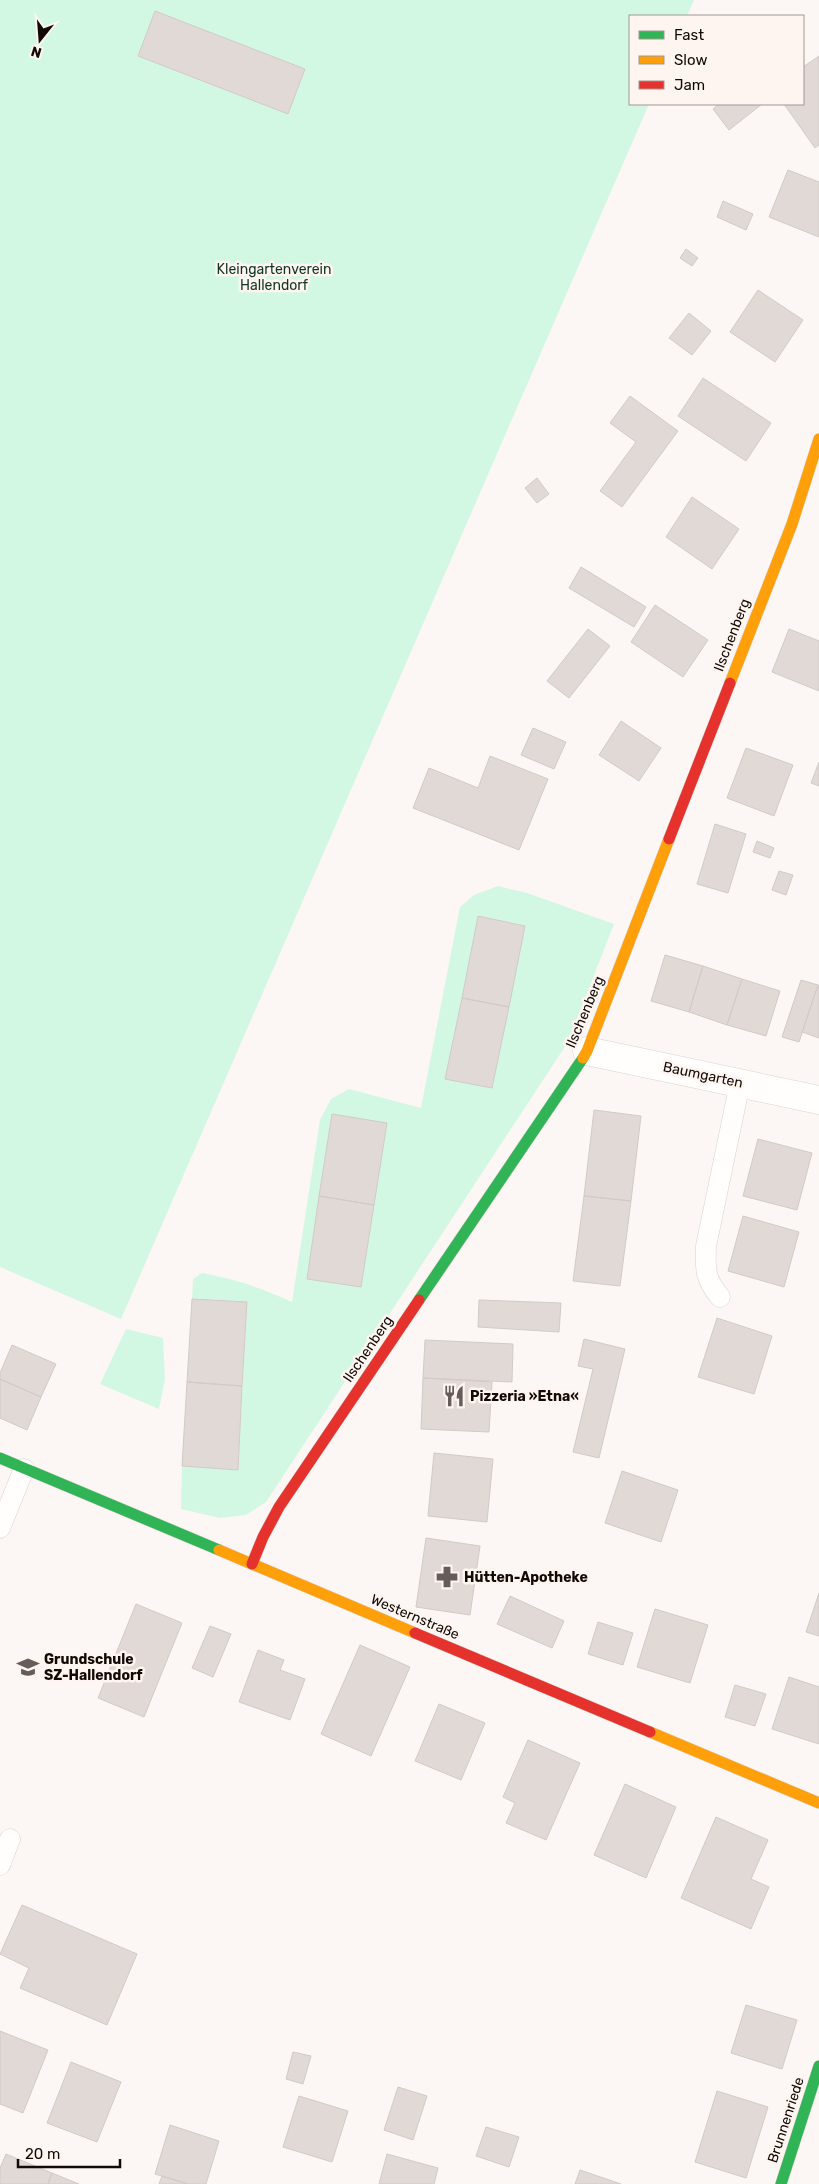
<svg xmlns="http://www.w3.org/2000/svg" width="819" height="2184" viewBox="0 0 819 2184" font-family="Rubik,sans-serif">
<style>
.green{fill:#d2f8e4}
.building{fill:#e0d9d6;stroke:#d2cac7}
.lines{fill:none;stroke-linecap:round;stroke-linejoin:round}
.lane-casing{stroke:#dad3d0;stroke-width:21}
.street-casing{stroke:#dad3d0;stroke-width:29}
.fast-casing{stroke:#dad3d0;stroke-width:12}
.slow-casing{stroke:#dad3d0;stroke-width:12}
.jam-casing{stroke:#dad3d0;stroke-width:12}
.lane{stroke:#fffefd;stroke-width:20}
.street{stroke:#fffefd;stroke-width:28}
.fast{stroke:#30b455;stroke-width:11}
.slow{stroke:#ff9f0a;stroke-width:11}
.jam{stroke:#e5322d;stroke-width:11}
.labels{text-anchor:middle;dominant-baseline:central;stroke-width:5;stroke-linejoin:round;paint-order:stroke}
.park-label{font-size:14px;fill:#0f3727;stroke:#fff5f0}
.street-label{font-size:14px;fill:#120a07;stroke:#fff5f0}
.poi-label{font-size:14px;font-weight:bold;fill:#120a07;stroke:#fff5f0;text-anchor:start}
</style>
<rect width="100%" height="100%" fill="#fcf6f4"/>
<path class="green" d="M0 0H694L687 16H630V104H649L121 1319 0 1267Z
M498 886 527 893 614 924 568 1042 266 1502 246 1515 220 1518 181 1509 182 1466 238 1469 247 1302 192 1299 193 1279 202 1273C238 1280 259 1287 292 1302L320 1120 331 1099 349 1089 421 1108 460 907 474 895Z
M126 1329 163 1338 165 1379 159 1409 100 1384Z"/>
<path class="building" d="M155 11 305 69 288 114 138 56Z
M819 56V145L815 148 784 104H803V67Z
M719 104H762L729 130 713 109Z
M788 170 819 182V237L769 217Z
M723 201 753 214 746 230 717 217Z
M686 249 698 258 692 266 680 258Z
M758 290 803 320 775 362 730 332Z
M689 313 711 331 692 355 669 338Z
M703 378 771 423 746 461 678 416Z
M630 396 678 431 622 507 600 491 636 442 610 423Z
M537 478 549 494 537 503 525 488Z
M692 497 739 529 712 569 666 537Z
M581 567 646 607 634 627 569 588Z
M655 605 708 640 683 677 631 642Z
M588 629 610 646 569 698 547 681Z
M789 629 819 641V691L772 672Z
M621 721 661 748 639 781 599 755Z
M533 728 566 742 554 769 521 755Z
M746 748 793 765 774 816 727 798Z
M490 756 548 779 519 850 413 808 429 768 478 788Z
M819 762V786L811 783Z
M715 824 746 834 728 893 697 884Z
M757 841 774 848 770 858 753 852Z
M779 871 793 875 786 895 772 890Z
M478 916 525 926 509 1007 462 998Z
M665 955 703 966 689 1012 651 1001Z
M703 966 742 979 727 1025 689 1012Z
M742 979 780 991 766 1036 727 1025Z
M801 980 818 985 799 1042 782 1037Z
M818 985 819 986V1038L802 1032Z
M462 998 509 1007 492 1088 445 1079Z
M594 1110 641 1116 631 1201 584 1196Z
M332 1114 387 1123 374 1205 319 1196Z
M758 1139 812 1153 797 1210 743 1196Z
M319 1196 374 1205 361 1287 307 1279Z
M584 1196 631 1201 620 1286 573 1281Z
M743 1216 799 1232 784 1287 728 1271Z
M192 1299 247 1302 242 1386 187 1382Z
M479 1300 561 1303 559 1332 478 1327Z
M717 1318 772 1336 754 1394 698 1377Z
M584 1339 625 1349 599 1458 573 1452 593 1369 578 1366Z
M425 1340 513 1344 512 1382 423 1378Z
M12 1345 56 1364 41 1397 0 1379V1373Z
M423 1378 492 1382 489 1432 421 1429Z
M0 1379 41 1397 27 1430 0 1418Z
M187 1382 242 1386 238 1470 182 1466Z
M434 1453 493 1459 487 1522 428 1516Z
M622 1471 678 1490 661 1542 605 1523Z
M426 1538 480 1546 470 1615 416 1607Z
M819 1593V1636L806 1632Z
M510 1596 564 1621 552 1648 497 1624Z
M136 1604 182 1623 144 1717 98 1698Z
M655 1609 708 1625 690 1683 637 1667Z
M598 1622 633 1633 623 1665 588 1654Z
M210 1626 231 1634 213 1677 192 1668Z
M360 1645 410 1667 371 1756 321 1734Z
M258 1650 284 1660 280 1670 305 1679 290 1720 239 1702Z
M789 1677 819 1687V1744L772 1729Z
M735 1685 766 1694 755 1726 725 1717Z
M439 1704 485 1723 461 1780 415 1761Z
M528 1740 580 1763 546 1840 506 1823 515 1803 503 1797Z
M625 1784 676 1807 646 1878 594 1855Z
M716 1817 768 1840 751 1879 769 1887 751 1929 681 1898Z
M22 1905 137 1954 107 2025 20 1988 29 1968 0 1954Z
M746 2005 797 2020 782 2069 731 2053Z
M0 2031 48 2050 23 2113 0 2104Z
M293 2052 311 2056 303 2084 286 2079Z
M71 2062 121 2082 97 2142 47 2123Z
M398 2087 427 2096 413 2140 384 2130Z
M717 2091 768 2107 746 2178 695 2162Z
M299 2096 348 2111 332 2162 283 2147Z
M170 2125 219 2141 206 2184H188L155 2174Z
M486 2127 519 2137 509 2167 476 2156Z
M6 2154 52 2173 48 2184H0V2168Z
M387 2154 438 2168 434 2184H379Z
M580 2170 621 2184H575Z
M52 2173 79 2184H48Z
M162 2176 188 2184H159Z"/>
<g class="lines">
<g class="lane-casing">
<path id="lane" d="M720 1297C705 1279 705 1269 706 1246L740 1083
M0 1528 24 1469
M0 1865 10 1839"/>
</g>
<g class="street-casing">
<path id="street" d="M587 1051 819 1100"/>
</g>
<g class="fast-casing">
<path id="fast" d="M419 1300 583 1058
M0 1458 219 1550
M781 2184 819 2066"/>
</g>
<g class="slow-casing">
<path id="slow" d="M730 683 792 524 819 439
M583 1058 587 1051 669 839
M219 1550 415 1633
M650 1732 819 1803"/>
</g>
<g class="jam-casing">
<path id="jam" d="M669 839 730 683
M252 1564 263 1537 279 1507 419 1300
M415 1633 650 1732"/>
</g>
<use href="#lane" class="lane"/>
<use href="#street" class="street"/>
<use href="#fast" class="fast"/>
<use href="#slow" class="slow"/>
<use href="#jam" class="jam"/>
</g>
<defs>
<g id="restaurant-bare" transform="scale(1.725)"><path d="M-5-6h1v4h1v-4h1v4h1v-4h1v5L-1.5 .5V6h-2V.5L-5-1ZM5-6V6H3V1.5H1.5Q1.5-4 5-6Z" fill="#645d5a" stroke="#fff5f0" stroke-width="2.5" paint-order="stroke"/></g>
<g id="pharmacy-bare" transform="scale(1.725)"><path d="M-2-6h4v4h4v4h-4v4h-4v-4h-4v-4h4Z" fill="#645d5a" stroke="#fff5f0" stroke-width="2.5" paint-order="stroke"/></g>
<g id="school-bare" transform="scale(1.725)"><path d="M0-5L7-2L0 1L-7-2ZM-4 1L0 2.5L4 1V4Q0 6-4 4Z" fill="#645d5a" stroke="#fff5f0" stroke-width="2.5" paint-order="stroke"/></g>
</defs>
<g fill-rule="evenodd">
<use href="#restaurant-bare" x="454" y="1396"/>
<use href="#pharmacy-bare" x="447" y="1577"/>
<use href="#school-bare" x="28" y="1667"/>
</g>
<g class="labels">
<g class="park-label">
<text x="274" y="269">Kleingartenverein<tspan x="274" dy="16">Hallendorf</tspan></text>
</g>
<g class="street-label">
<text transform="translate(732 635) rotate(-69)">Ilschenberg</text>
<text transform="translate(585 1012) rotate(-67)">Ilschenberg</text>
<text transform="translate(703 1075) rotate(12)">Baumgarten</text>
<text transform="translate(368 1349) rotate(-56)">Ilschenberg</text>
<text transform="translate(415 1617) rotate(23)">Westernstraße</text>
<text transform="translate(786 2120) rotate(-72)">Brunnenriede</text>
</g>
<g class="poi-label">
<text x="470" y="1396">Pizzeria »Etna«</text>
<text x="464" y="1577">Hütten-Apotheke</text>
<text x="44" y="1659">Grundschule<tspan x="44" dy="16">SZ-Hallendorf</tspan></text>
</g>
</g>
<rect x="629" y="15" width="175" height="90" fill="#fff5f0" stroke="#a09793"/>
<rect x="639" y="31" width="25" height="8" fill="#30b455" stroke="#a09793"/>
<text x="674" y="40" font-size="15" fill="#120a07">Fast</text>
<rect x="639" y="56" width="25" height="8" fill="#ff9f0a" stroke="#a09793"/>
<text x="674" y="65" font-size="15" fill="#120a07">Slow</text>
<rect x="639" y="81" width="25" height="8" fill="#e5322d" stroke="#a09793"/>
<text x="674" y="90" font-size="15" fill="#120a07">Jam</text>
<g transform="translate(40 40) rotate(197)" stroke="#fff5f0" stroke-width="4" paint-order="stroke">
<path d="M0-4L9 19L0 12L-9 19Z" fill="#120a07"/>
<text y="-8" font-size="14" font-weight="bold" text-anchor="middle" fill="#120a07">N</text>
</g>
<path d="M18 2159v8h102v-8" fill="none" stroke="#120a07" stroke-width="2.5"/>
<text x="25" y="2159" font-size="15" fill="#120a07" stroke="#fff5f0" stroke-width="4" paint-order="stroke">20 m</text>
</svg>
